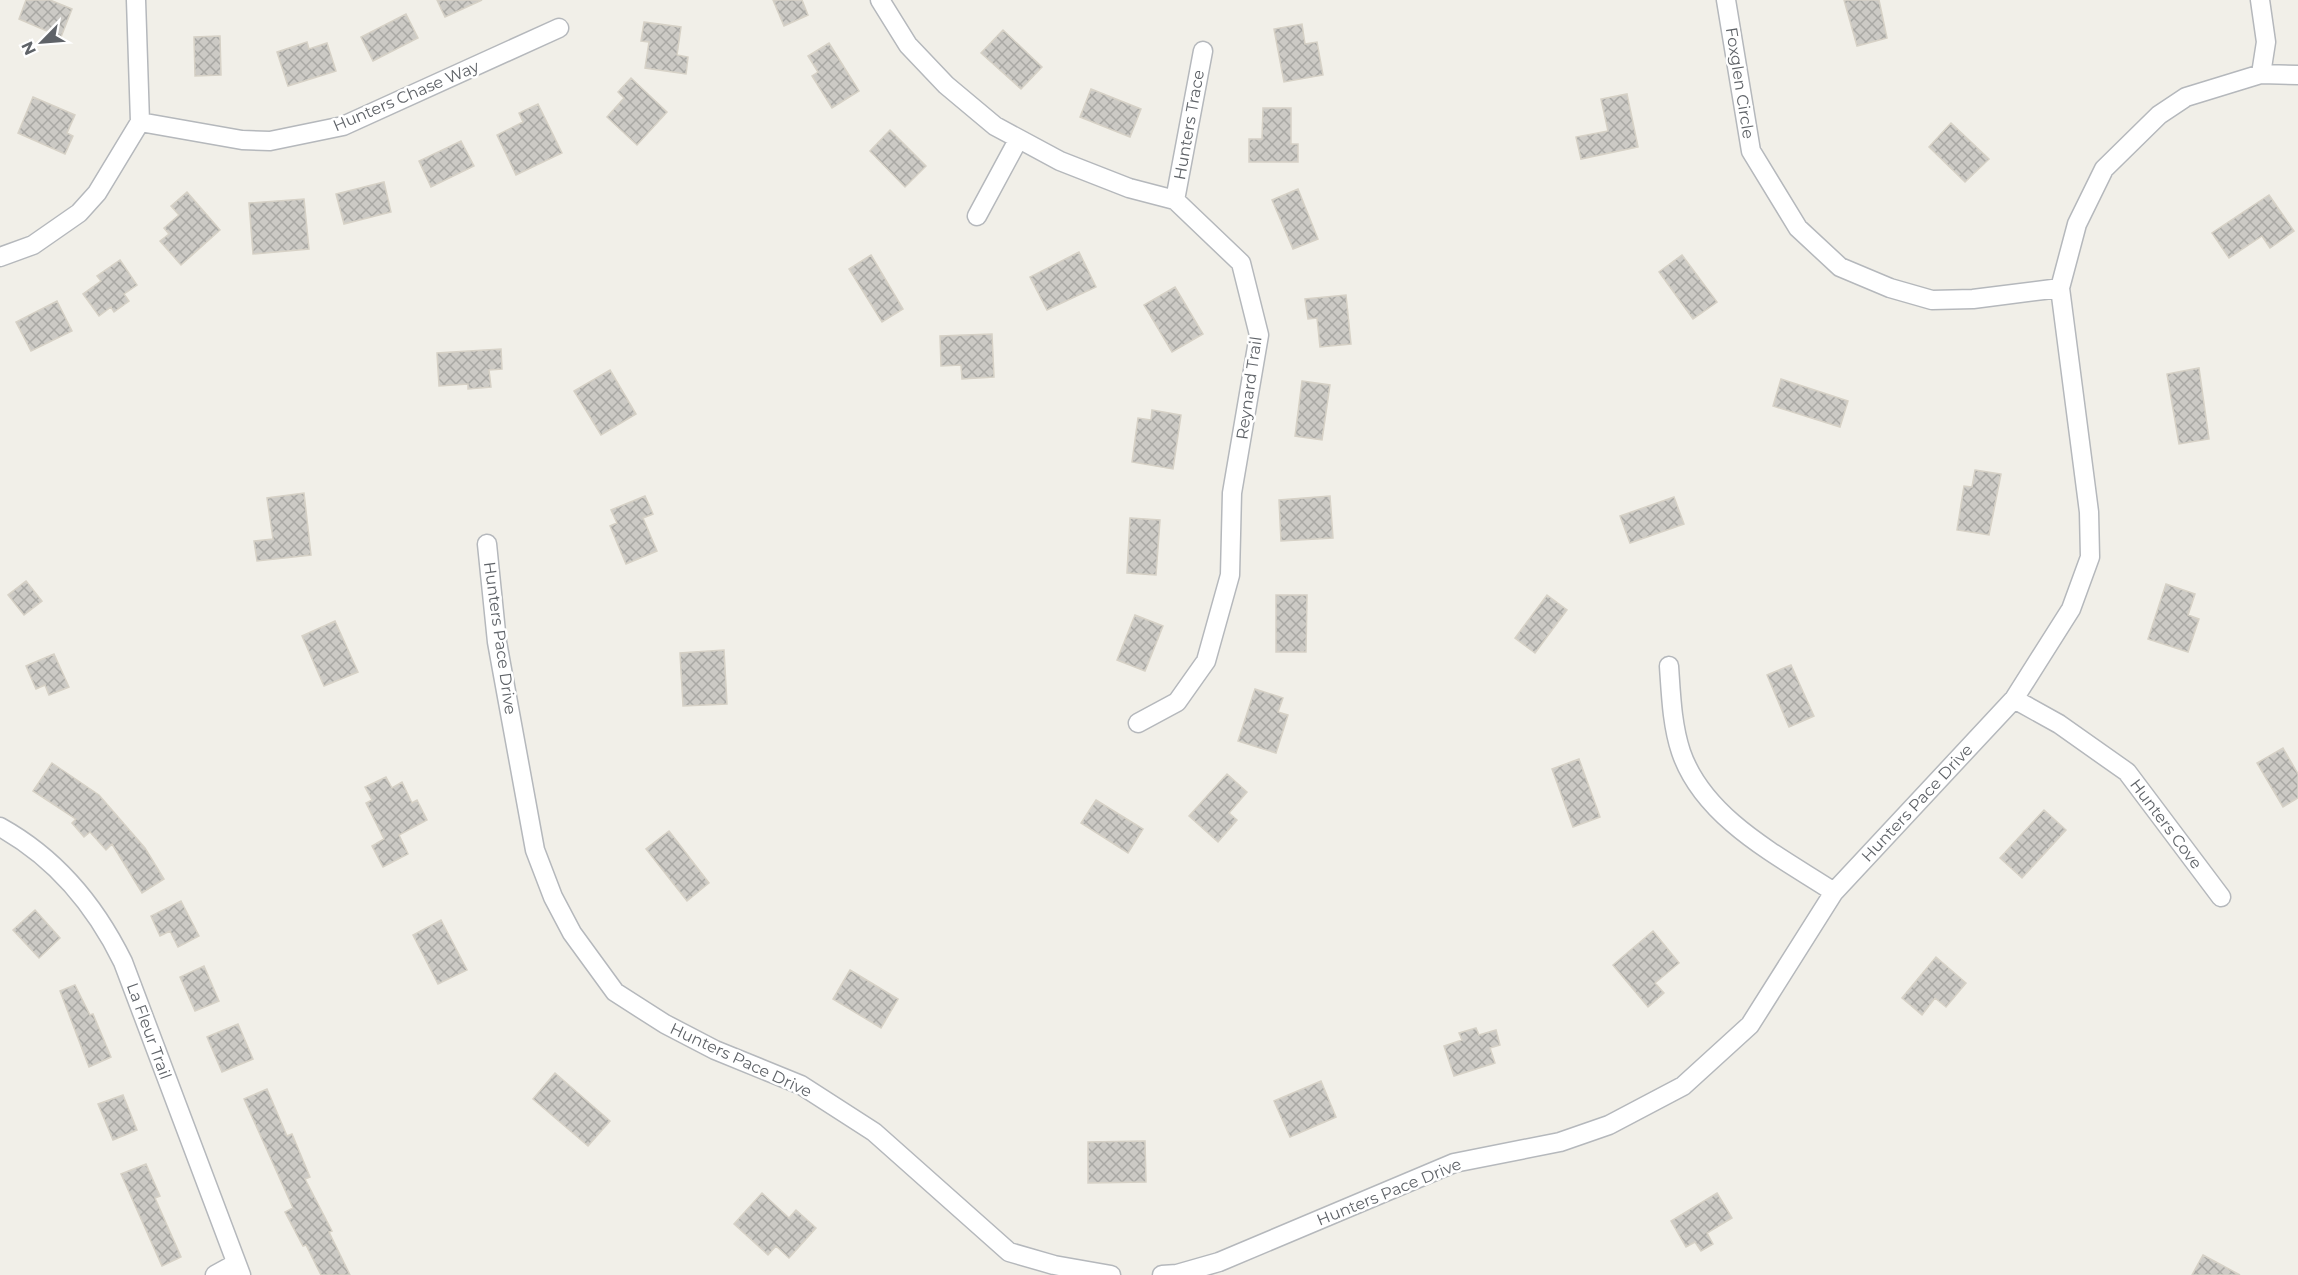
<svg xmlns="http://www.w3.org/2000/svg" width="2298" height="1275" viewBox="0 0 2298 1275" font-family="Montserrat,sans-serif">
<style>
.building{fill:url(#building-cross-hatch);stroke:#d6d1c6;stroke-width:1.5}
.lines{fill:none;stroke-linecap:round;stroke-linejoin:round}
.minor-casing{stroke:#b5b8bc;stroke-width:21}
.minor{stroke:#fff;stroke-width:18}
.labels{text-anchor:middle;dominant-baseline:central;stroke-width:5;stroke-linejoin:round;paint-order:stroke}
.street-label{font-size:16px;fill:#5f6368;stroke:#fff}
</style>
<defs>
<pattern id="building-cross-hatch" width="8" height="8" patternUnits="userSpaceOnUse" patternTransform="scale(1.5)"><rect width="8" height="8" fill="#cccac5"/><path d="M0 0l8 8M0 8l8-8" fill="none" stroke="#a9a8a4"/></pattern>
</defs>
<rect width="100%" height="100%" fill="#f1efe8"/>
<path class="building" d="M26 0H50L72 9 61 37 19 19Z
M437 0H482L445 17Z
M773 0H802L808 15 784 26Z
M1844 0H1879L1887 38 1857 46Z
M406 14 418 38 373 61 361 37Z
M644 22 681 27 677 55 688 57 686 74 645 68 649 42 641 41Z
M1302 24 1305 44 1317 42 1323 75 1284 82 1274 29Z
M1003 30 1042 67 1021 89 981 53Z
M220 36 221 75 195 76 194 37Z
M307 42 309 49 327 43 336 71 288 86 277 52Z
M829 43 859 91 832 108 812 76 818 72 808 56Z
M631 78 667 112 637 145 607 117 624 98 618 92Z
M1091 89 1141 109 1130 137 1080 117Z
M1627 94 1638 147 1581 159 1576 137 1608 131 1601 99Z
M33 97 75 115 67 133 73 136 65 154 18 133Z
M538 104 562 153 516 175 497 135 523 122 519 113Z
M1263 108H1291V144H1298V162H1249V139H1262Z
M1951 123 1989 159 1965 182 1929 147Z
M890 130 926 166 905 187 870 151Z
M461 141 474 166 431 187 419 161Z
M384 182 391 212 344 224 336 194Z
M1298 189 1318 239 1293 249 1272 200Z
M187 192 220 230 181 265 160 241 169 234 164 228 179 215 171 206Z
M2269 195 2294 231 2270 248 2262 236 2229 258 2212 233Z
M304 199 309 249 253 254 249 203Z
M1079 252 1096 287 1047 310 1030 277Z
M871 255 903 309 882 322 849 269Z
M1682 255 1717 302 1693 319 1659 272Z
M120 260 137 285 124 294 129 301 114 312 111 307 99 316 83 294 101 281 97 276Z
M1175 287 1203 334 1172 352 1144 305Z
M1346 295 1351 344 1320 347 1317 318 1308 319 1305 299Z
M57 301 72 331 31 351 16 322Z
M992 334 994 377 962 379 961 365 941 366 940 336Z
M501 349 502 369 489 370 491 387 468 389V384L439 386 437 353Z
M2199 368 2209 439 2179 444 2167 374Z
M610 370 636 414 601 435 574 391Z
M1781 379 1848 401 1840 427 1773 406Z
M1302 381 1330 385 1322 440 1295 436Z
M1152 410 1181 415 1173 469 1132 462 1138 418 1151 420Z
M1975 470 2001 474 1989 535 1957 530 1964 486 1972 487Z
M304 493 311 555 257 561 254 541 273 539 267 498Z
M645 496 653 514 643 518 657 551 626 564 610 526 617 523 611 510Z
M1330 496 1333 538 1281 541 1279 500Z
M1674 497 1684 524 1630 543 1620 516Z
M1130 518 1160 520 1156 575 1127 573Z
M26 581 42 601 24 615 8 595Z
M2166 584 2195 594 2188 615 2199 619 2188 652 2148 639Z
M1276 595H1307L1306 652H1276Z
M1547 595 1567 610 1535 653 1515 638Z
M1135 615 1163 626 1145 671 1117 660Z
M335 621 358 672 324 686 302 636Z
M724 650 727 704 683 706 680 653Z
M54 654 69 687 49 695 45 685 36 689 26 666Z
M1791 665 1814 716 1789 727 1767 675Z
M1255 689 1283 698 1278 712 1288 715 1276 753 1238 741Z
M2283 748 2298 774V798L2283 807 2257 763Z
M1579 759 1600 817 1573 827 1552 769Z
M52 763 99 795 145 848 164 879 142 893 112 844 106 850 90 832 84 837 72 823 76 819 33 791Z
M1227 774 1247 792 1229 813 1237 820 1218 842 1189 816Z
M386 777 392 788 402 782 412 803 417 800 427 820 399 835 408 854 383 867 372 846 384 839 366 803 372 800 365 787Z
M1096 800 1143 829 1128 853 1081 823Z
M2044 810 2066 830 2022 878 2000 858Z
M669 831 709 883 687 901 646 849Z
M181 901 199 936 178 947 170 931 160 936 151 916Z
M35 910 60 938 39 958 13 930Z
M441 920 467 970 438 984 413 935Z
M1653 931 1679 963 1655 983 1664 993 1648 1007 1613 965Z
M1936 957 1966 983 1946 1007 1935 998 1922 1015 1902 998Z
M204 966 219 1001 195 1011 180 977Z
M850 970 898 999 881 1028 833 999Z
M75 985 90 1015 93 1014 111 1057 89 1067 60 991Z
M238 1024 253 1059 222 1072 207 1037Z
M1476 1028 1479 1035 1496 1030 1500 1045 1490 1048 1495 1063 1454 1076 1444 1046 1462 1040 1459 1033Z
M555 1073 610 1121 588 1146 533 1099Z
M1321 1081 1336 1117 1290 1137 1274 1101Z
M267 1089 287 1136 292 1134 310 1177 305 1179 332 1231 329 1232 350 1275H321L306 1245 303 1246 285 1212 293 1208 244 1099Z
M123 1095 137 1130 113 1140 98 1104Z
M1145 1141 1146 1182 1088 1183V1142Z
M146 1164 160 1196 155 1198 181 1257 162 1266 121 1174Z
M762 1193 789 1218 796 1210 816 1228 789 1258 776 1246 768 1255 734 1224Z
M1717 1193 1732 1218 1707 1233 1713 1244 1701 1251 1695 1242 1686 1247 1671 1221Z
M2203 1255 2240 1275H2192Z"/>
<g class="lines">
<g class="minor-casing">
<path id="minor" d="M880 0 908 45 946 85 995 126 1060 161 1129 188 1175 200 1241 263 1259 335 1232 493 1230 575 1206 661 1177 702 1138 723
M1726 0 1751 151 1798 228 1840 267 1890 288 1932 300 1973 299 2060 288
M2260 0 2266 42 2261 74
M140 122 242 140 270 141 343 126 559 28
M1175 200 1203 51
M977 216 1018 140
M0 257 33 245 79 213 97 193 140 122 136 0
M487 544 497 642 535 850 553 897 572 933 615 992 665 1024 715 1050 801 1085 874 1132 1009 1252 1054 1265 1111 1275
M1669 666C1671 695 1672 725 1681 752 1704 819 1779 856 1834 892
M2014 699 2059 724 2127 772 2221 897
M0 827C56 858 95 905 123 962L241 1275
M215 1275 235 1264
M1162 1275 1177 1274 1219 1262 1454 1163 1560 1142 1609 1125 1683 1086 1750 1025 1834 892 2014 699 2071 609 2090 557 2089 512 2060 288 2077 224 2104 169 2159 115 2186 97 2261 74 2298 75"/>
</g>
<use href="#minor" class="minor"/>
</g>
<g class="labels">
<g class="street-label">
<text transform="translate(1740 83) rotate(81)">Foxglen Circle</text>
<text transform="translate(406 96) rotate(-23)">Hunters Chase Way</text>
<text transform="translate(1189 125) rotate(-80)">Hunters Trace</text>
<text transform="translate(1249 388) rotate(-82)">Reynard Trail</text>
<text transform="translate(500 638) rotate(82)">Hunters Pace Drive</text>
<text transform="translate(1917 803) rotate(-47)">Hunters Pace Drive</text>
<text transform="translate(2166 824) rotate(53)">Hunters Cove</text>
<text transform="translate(149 1031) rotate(70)">La Fleur Trail</text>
<text transform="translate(741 1060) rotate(25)">Hunters Pace Drive</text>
<text transform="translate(1389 1192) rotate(-22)">Hunters Pace Drive</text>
</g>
</g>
<g transform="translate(42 42) rotate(245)" stroke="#ffffff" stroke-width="4.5" paint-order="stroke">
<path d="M0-4.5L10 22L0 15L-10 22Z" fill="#5f6368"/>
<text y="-9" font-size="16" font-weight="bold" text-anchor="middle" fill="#5f6368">N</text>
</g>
</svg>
